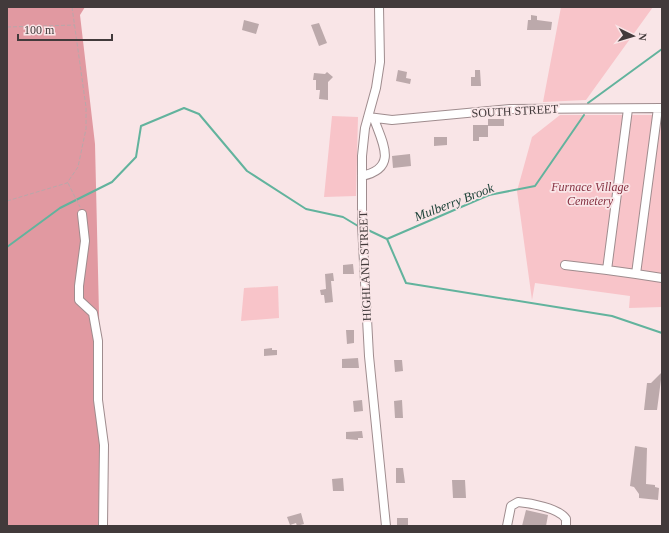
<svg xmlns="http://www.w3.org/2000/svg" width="669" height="533" viewBox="0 0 669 533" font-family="'Times New Roman',serif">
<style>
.green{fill:#f8c4c9}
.forest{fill:#e199a1}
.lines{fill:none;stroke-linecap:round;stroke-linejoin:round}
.stream{stroke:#62b39d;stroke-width:2}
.building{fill:#bca9ab}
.minor-casing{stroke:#9f8c8e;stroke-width:10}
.path{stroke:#b8a8aa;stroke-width:1;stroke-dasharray:4 2;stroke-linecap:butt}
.minor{stroke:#fff;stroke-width:8}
.labels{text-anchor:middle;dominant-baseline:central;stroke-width:3.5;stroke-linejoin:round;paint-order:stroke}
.street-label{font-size:12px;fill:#423a3b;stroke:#f9e5e7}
.park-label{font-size:12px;font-style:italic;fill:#853040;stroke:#f9e5e7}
.water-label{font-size:13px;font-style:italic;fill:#1e4339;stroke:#f9e5e7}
</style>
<rect width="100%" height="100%" fill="#f9e5e7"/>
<path class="green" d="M561 7H653L586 100 543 102Z
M560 115H662V307L629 308 630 296 535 283 532 300 517 191 532 137Z
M332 116 358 117 356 196 324 197Z
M278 286 279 318 241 321 244 288Z"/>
<path class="forest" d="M7 7H85L80 15 95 144 104 526H7Z"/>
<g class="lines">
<path class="stream" d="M588 103 662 49
M368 230 387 239 489 195 535 186 584 115
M387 239 406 283 612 316 662 333
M7 247 60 208 112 182 136 157 141 126 184 108 199 114 247 171 306 209 343 217 358 226"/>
</g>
<path class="building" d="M531 15 537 16V20L552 22 551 30H527L528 20H531Z
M244 20 259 24 256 34 242 30Z
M319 23 327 43 319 46 311 25Z
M398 70 407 72 406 78 411 79 410 84 396 81Z
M475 70H480L481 86H471V77H475Z
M327 72 333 77 328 82V100L319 99 320 90H316V80H313L314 73 325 74Z
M488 119H504V126H488V137H479V141H473V125H488Z
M434 137H447V145L434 146Z
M410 154 411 166 393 168 392 156Z
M353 264 354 274H343V265Z
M333 273 334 281H331L333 302 325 303 324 295H321L320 290 326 289 325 274Z
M346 330H354V343L347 344Z
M272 348V350H277V355L264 356V349Z
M358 358 359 368H342V359Z
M394 360H402L403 371 395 372Z
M662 372 657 410H644L647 383H651Z
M362 400 363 411 354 412 353 401Z
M402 400 403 418H395L394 401Z
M362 431 363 438H358V440L346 439V432Z
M635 446 647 448 646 484 655 485V487L659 488 658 500 639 498V494L634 487 630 486Z
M396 468H403L405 483H396Z
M343 478 344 491H333L332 479Z
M452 480H465L466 498H453Z
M526 510 548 515 546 526H522Z
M301 513 304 524 297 526 296 523 290 525 287 517Z
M397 518H408V526H397Z"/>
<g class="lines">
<g class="minor-casing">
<path id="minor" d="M379 7 380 62 376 88 365 128 362 156V225L369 356 386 526
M658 108 636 274 662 278
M628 109 607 270 636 274
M368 117 392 120 510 109 662 108
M362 176C398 168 383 144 374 119
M82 214 85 241 79 286V300L93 313 98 341V400L104 445 103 526
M565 265 607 270
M507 526 511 506 518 502C530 503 559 508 566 519V526"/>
</g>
<path class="path" d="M7 27 75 25
M68 183 80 207
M7 201 67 183 78 167 86 129V107L72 7"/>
<use href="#minor" class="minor"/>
</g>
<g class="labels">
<g class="street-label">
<text transform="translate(515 111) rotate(-3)">SOUTH STREET</text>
<text transform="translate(365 266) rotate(-92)">HIGHLAND STREET</text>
</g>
<g class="park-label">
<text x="590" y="187">Furnace Village<tspan x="590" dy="14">Cemetery</tspan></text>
</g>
<g class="water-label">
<text transform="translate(454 202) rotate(-21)">Mulberry Brook</text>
</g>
</g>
<rect width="669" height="533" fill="none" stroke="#423a3b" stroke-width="16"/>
<g transform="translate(633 36) rotate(95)" stroke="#f9e5e7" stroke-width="3" paint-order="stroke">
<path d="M0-3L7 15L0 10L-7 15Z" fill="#423a3b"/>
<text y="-6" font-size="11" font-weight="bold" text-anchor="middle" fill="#423a3b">N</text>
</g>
<path d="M18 34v6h94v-6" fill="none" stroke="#423a3b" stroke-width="2"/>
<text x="24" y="34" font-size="12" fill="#423a3b" stroke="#f9e5e7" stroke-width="3" paint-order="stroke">100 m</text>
</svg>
